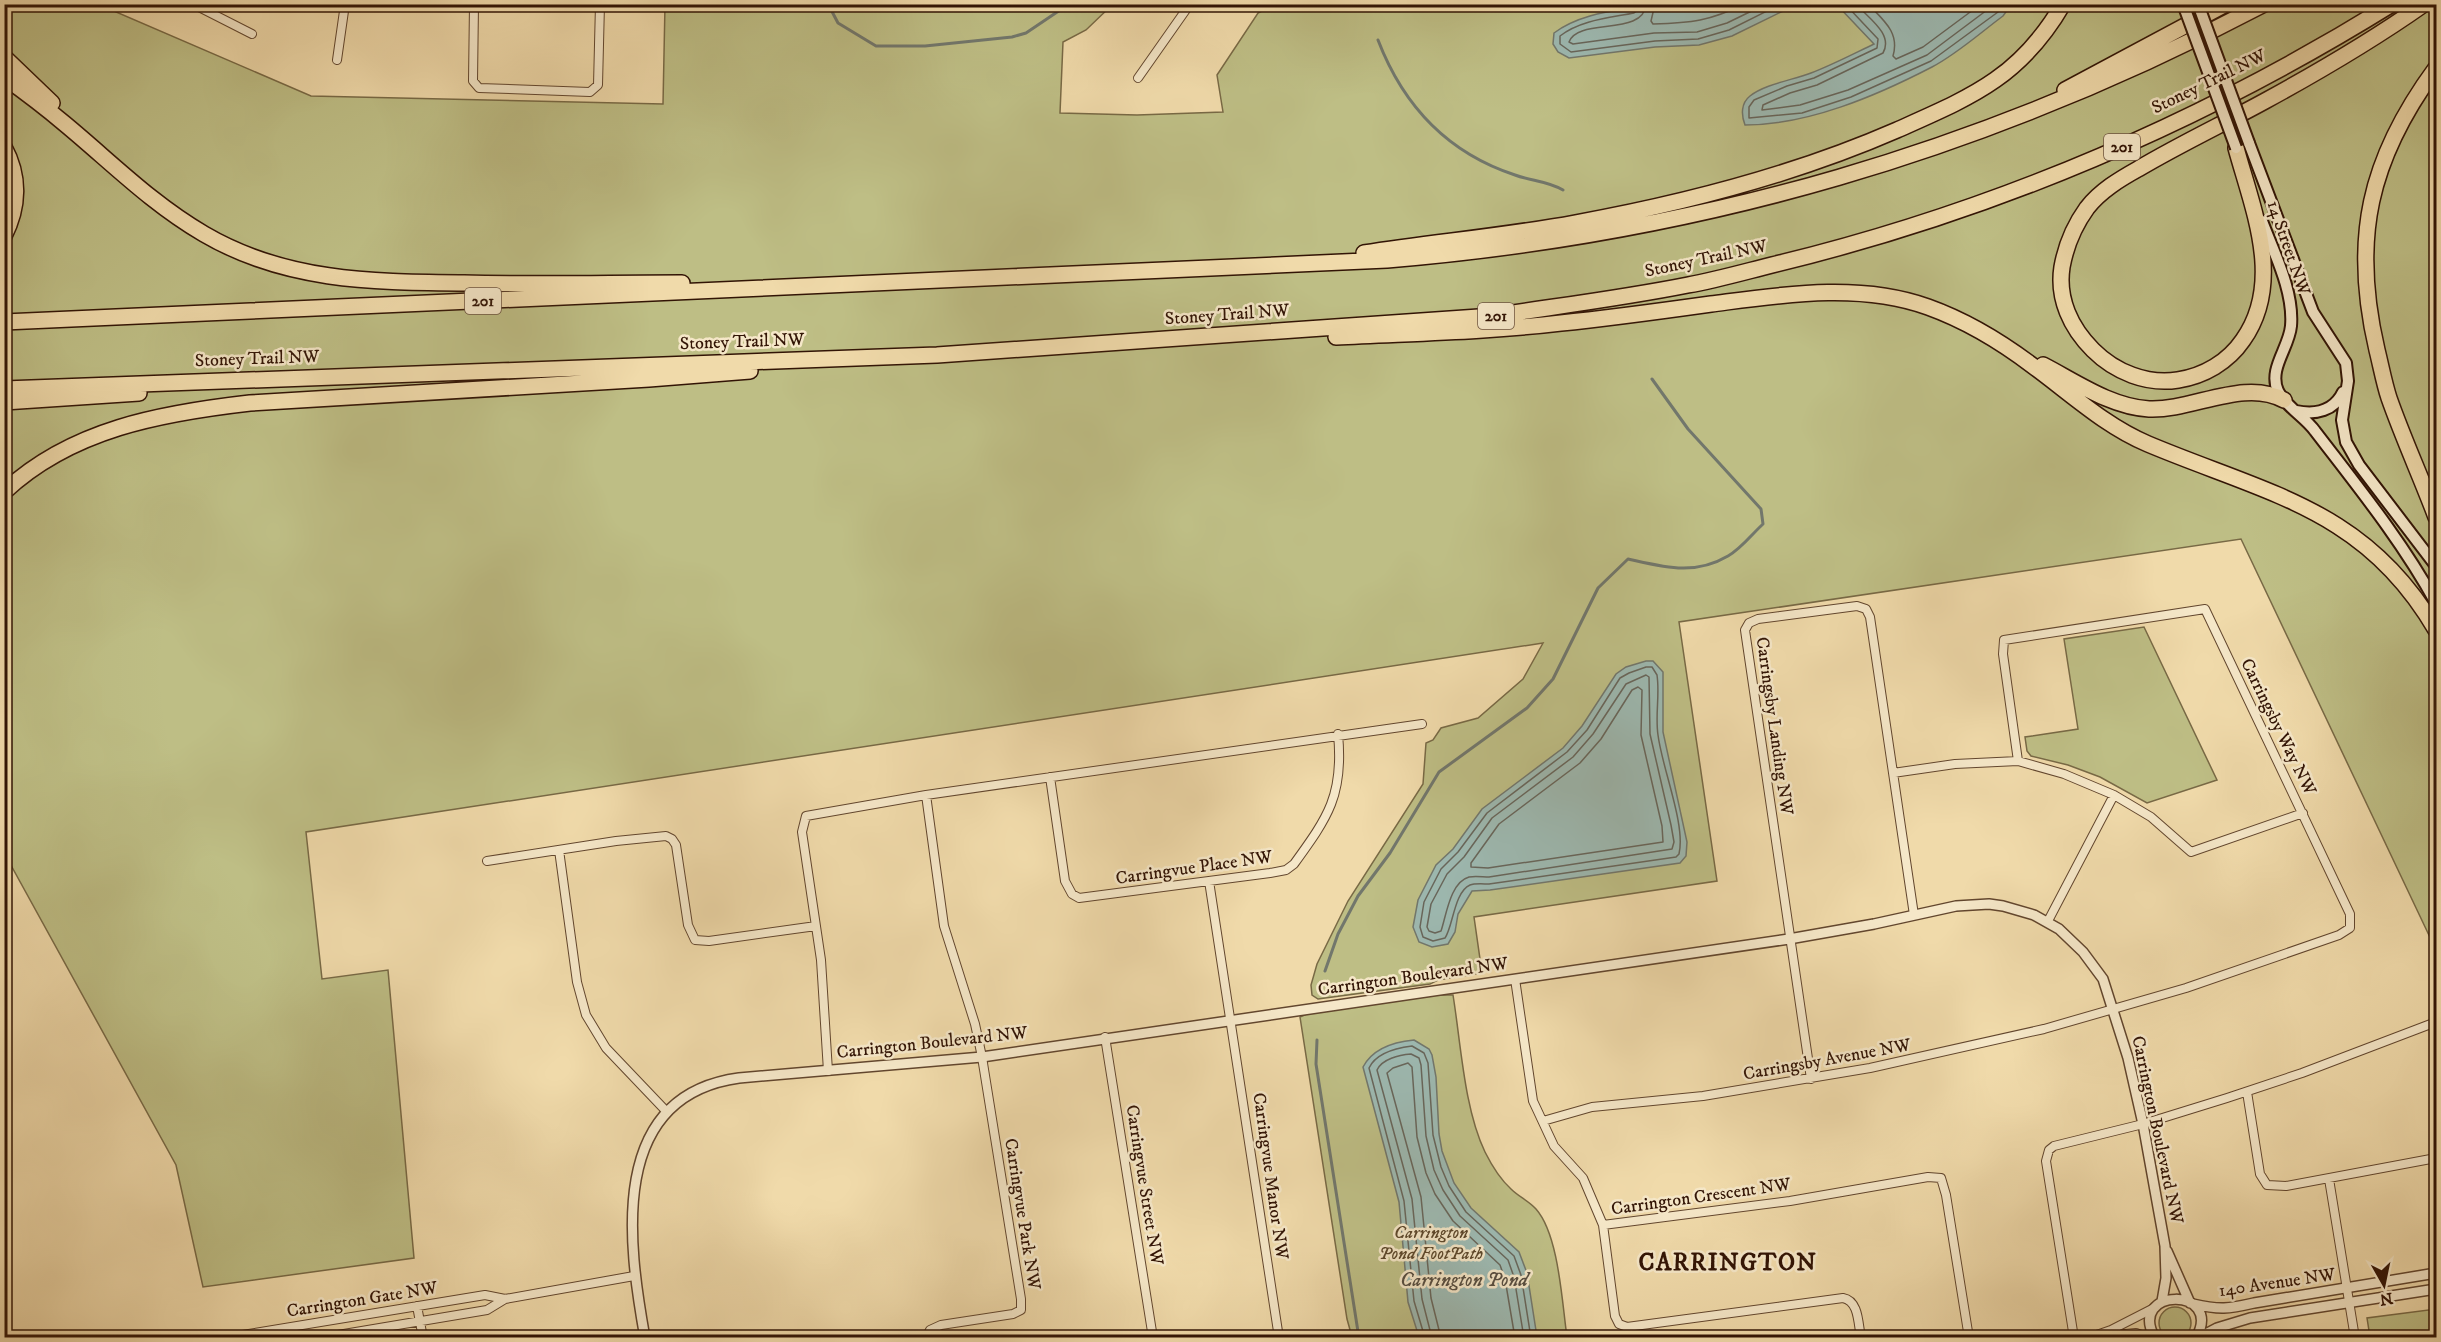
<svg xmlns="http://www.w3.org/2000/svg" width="2441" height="1342" viewBox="0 0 2441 1342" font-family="'IM FELL DW Pica',serif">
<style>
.green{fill:#bebe85;stroke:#786945;stroke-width:1.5}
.water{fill:#9db9b1;stroke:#72776c;stroke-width:1.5}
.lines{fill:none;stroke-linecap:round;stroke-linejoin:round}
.shore{stroke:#68665b;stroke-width:1.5}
.stream{stroke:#72776c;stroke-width:3}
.minor-casing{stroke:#62462e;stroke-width:10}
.tertiary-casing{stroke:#62462e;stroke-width:12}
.secondary-casing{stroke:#321405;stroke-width:14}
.motorway-casing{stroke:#321405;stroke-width:18}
.minor{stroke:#f5e7c8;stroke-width:8}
.tertiary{stroke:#f5e7c8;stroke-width:9}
.secondary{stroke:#f5e7c8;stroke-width:10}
.motorway{stroke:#f0daaa;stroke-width:15}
.secondary-bridge-casing{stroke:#321405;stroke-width:14;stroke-linecap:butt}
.secondary-bridge{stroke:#f5e7c8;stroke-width:10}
.labels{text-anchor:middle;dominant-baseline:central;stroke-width:5;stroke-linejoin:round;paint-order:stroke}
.shield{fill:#f5e7c8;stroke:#6c5340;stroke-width:1.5}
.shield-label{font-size:16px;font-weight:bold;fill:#321405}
.street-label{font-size:18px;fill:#321405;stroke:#f5e7c8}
.park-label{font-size:18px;font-style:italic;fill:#5c472b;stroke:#f5e7c8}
.water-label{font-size:20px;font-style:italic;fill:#574e41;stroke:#f5e7c8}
.district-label{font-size:24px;font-weight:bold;letter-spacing:1.5px;fill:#321405;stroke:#f5e7c8}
</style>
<rect width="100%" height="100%" fill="#f0daaa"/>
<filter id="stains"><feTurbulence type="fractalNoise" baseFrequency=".00333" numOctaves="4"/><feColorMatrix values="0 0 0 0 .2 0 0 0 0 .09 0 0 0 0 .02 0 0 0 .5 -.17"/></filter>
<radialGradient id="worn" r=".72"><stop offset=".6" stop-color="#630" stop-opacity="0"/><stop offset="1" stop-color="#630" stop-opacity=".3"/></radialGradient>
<path class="green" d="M888 4 922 7 945 4 1112 5 1086 30 1063 42 1060 113 1137 115 1223 112 1217 75 1258 13 1273 5H2436V950L2241 539 1679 622 1717 881 1474 917 1482 973 1438 980 1430 984 1318 999 1312 995 1311 985 1317 964 1348 901 1423 784 1426 743 1433 740 1441 728 1478 718 1523 679 1543 643 306 832 322 979 388 970 414 1258 203 1287 176 1165 7 858 5 848 4 5H100L311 96 663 104 665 5Z
M2144 627 2217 780 2147 803 2100 777 2068 765 2031 756 2027 751 2025 737 2078 729 2064 639Z
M1432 995H1453C1461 1044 1464 1108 1485 1152 1492 1166 1500 1179 1511 1189 1519 1197 1529 1201 1536 1209 1559 1235 1562 1303 1567 1337H1352L1347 1319 1300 1017 1309 1013Z
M2159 1323a16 16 0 1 1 32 0a16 16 0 1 1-32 0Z
M2436 1309V1337H2370L2367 1318Z"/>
<path class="water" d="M1647 5V4L1790 5 1783 11 1732 36 1699 45 1655 47 1569 58 1558 52 1553 44 1554 33C1581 13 1615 11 1647 5Z
M1837 5H2011L2003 16C1980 33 1957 54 1932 67 1876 96 1808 125 1745 125 1741 115 1741 103 1750 96 1765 84 1793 80 1811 73 1832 65 1853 54 1874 44Z
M1646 661H1653L1663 672V732L1687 842 1686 856 1680 863 1490 890 1472 891 1458 914 1455 932 1448 944 1432 947 1419 942 1413 927 1418 900 1436 865 1453 849 1482 809 1563 748 1582 726 1616 674 1626 667Z
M1414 1040 1429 1049 1432 1055 1436 1077 1439 1134 1442 1151 1454 1183 1471 1208 1519 1252 1527 1273 1537 1337H1419L1408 1302 1399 1202 1363 1067C1373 1048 1393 1042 1414 1040Z"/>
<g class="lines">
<path class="shore" d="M1639 4 1638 10 1634 13C1609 18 1581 20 1560 36V44L1571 52 1655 41 1698 39 1729 30 1781 4
M1646 4C1644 37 1578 17 1569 42L1573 44 1654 33 1697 32 1727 23 1766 4
M1655 4 1651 21 1653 24C1692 23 1709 21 1745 4
M1845 4 1878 39 1877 48 1814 78 1787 86 1754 100 1749 107V118L1802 113 1851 97 1931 61 1998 12 2003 4
M1856 4C1867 17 1894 34 1883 53L1817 85 1790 93 1763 105 1762 110 1800 105 1848 90 1927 55 1995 4
M1868 4C1883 20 1900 32 1893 56L1896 59 1923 47 1981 4
M1646 667H1652L1657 675C1660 695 1655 715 1658 735 1662 768 1686 825 1679 854L1676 857 1489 884C1484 884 1475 883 1470 885 1454 892 1453 927 1445 938L1433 941 1423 937 1420 927 1424 902 1441 869 1458 852 1487 813 1567 752 1587 730 1620 678 1629 673Z
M1646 675 1649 677 1650 734 1671 825 1674 842 1672 849 1489 877C1483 877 1475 876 1469 877 1450 882 1446 917 1441 931L1435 933 1429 931 1427 927 1431 904 1447 874 1464 857 1492 818 1573 757 1593 734 1626 684Z
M1638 687 1642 690 1641 735 1662 826 1663 842 1488 868 1471 867V863L1499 824 1580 763 1601 739 1632 690Z
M1425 1338 1414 1301 1404 1201 1369 1068C1376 1053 1396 1048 1412 1046L1424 1053 1428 1063 1433 1135 1441 1167 1449 1186 1466 1212 1514 1256 1521 1275 1531 1338
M1432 1338 1422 1299 1412 1199 1377 1070C1382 1059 1399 1055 1411 1054L1419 1058 1421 1065 1426 1136 1434 1170 1443 1190 1460 1216 1508 1260 1514 1277 1524 1338
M1441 1338 1431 1298 1421 1197 1387 1073 1393 1068 1408 1063 1412 1067 1417 1137 1426 1173 1435 1194 1453 1221 1500 1265 1505 1279 1515 1338"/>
<path class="stream" d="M828 4 838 23 876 46H925L1012 37 1026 33 1069 4
M1378 40C1403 105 1448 153 1515 175 1531 181 1548 181 1563 190
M1325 971 1338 934 1358 896 1390 853 1439 772 1527 708 1553 679 1598 588 1628 559C1664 567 1694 576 1728 556 1741 549 1752 534 1763 524L1761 509 1688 429 1652 379
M1317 1040 1316 1064 1359 1338"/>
<g class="minor-casing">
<path id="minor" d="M193 4 252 34
M474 4 473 81 479 88 590 92 598 85 600 4
M337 60 345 4
M1138 78 1190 4
M1893 773 1955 764 2018 761 2064 774 2114 795 2151 817 2191 852 2303 813
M1050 777 1065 881 1072 894 1079 898 1270 873 1286 870 1294 864C1328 817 1344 795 1338 734
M926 795 944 926 975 1024 982 1057 1021 1299V1310L1013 1314 941 1325 930 1330 926 1338
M559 850 577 982 586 1015 606 1048 667 1112
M487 861 616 841 666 836 672 839 676 845 688 925 695 940 709 941 816 926
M1209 881 1279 1338
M2048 921 2114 795
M1515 979 1533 1101 1554 1146 1583 1178 1603 1225 1615 1316 1619 1324 1627 1327 1843 1298C1859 1301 1858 1323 1861 1338
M1105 1037 1153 1338
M828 1071 821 960 802 832 806 816 926 795 1422 724
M1811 1079 1746 637 1745 630 1749 623 1758 619 1857 606 1866 609 1870 617 1914 915
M2247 1092 2260 1174 2267 1185 2286 1186 2436 1158
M1543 1121 1592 1107 1703 1096 1870 1068 2044 1029 2186 988 2339 935 2350 928V914L2205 609 2004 640 2003 654 2018 761
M2329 1179 2355 1338
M1603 1225 1790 1201 1928 1177 1941 1178 1946 1195 1969 1338
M417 1306 423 1338
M2104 1336 2136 1333 2149 1338
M224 1338 485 1295 505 1299 634 1276
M320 1338 487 1310 505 1299
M2074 1338 2046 1161 2049 1150 2054 1146 2143 1124 2227 1098 2302 1073 2436 1022
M2088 1338 2111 1330 2154 1308"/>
</g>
<g class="tertiary-casing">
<path id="tertiary" d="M2167 1251 2190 1303
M2193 1304C2220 1310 2228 1309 2254 1303L2436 1273
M645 1338C628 1243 607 1096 739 1078L982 1057 1789 939 1874 924 1956 906 1989 904 2003 906 2034 915 2059 929 2083 952 2103 979 2128 1058 2143 1124 2165 1246 2166 1278 2162 1301
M2155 1338C2126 1287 2225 1286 2196 1338
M2198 1338 2217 1328 2250 1318 2436 1289"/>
</g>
<g class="secondary-casing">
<path id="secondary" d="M2249 143 2313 312 2346 363 2348 381 2342 420 2346 442 2359 465 2436 566
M2262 221C2274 253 2294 291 2291 326 2289 348 2268 369 2278 391 2286 407 2305 417 2315 431 2358 487 2402 541 2436 603
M2296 411C2316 415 2334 411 2343 392"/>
</g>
<g class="motorway-casing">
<path id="motorway" d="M4 57 52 103
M2436 68C2369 159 2351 239 2377 350 2381 366 2384 383 2389 398 2403 438 2421 477 2436 517
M4 77C25 92 46 108 65 124 112 163 151 203 204 234 286 282 373 282 464 283 537 285 610 283 682 283
M2065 90 2226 4
M4 147C20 176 19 207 4 236
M2236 148C2253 210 2284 282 2243 340 2228 362 2204 376 2178 380 2147 385 2115 372 2093 350 2071 328 2057 299 2062 267 2066 245 2074 226 2087 208 2100 191 2120 179 2138 169 2180 144 2223 124 2265 101 2320 71 2373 40 2424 4
M1364 253C1434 242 1505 236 1575 223 1685 203 1794 175 1897 130 1971 97 2020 78 2063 4
M4 322 1387 260C1701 234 1985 151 2264 4
M1336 337C1411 333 1486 332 1561 323 1611 318 1661 311 1711 304 1781 295 1859 282 1928 307 1967 321 2000 341 2033 366 2070 393 2105 426 2148 444 2267 494 2366 509 2436 630
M2043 365C2076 382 2111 407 2149 409 2192 411 2244 378 2284 400
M4 389 937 355 1493 316C1558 306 1623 298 1688 285 1716 280 1744 272 1772 265 1992 212 2200 123 2392 4
M4 402 139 393
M4 492C71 429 162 413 250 403L649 379 750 371"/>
</g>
<use href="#minor" class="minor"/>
<use href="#tertiary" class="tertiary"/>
<use href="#secondary" class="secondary"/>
<use href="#motorway" class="motorway"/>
<g class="secondary-bridge-casing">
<path id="secondary-bridge" d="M2183 4 2236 148
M2198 4 2249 143"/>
</g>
<use href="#secondary-bridge" class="secondary-bridge"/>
</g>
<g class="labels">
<g class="shield">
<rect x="2104" y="134" width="36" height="26" rx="4.5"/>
<rect x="465" y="288" width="36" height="26" rx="4.5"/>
<rect x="1478" y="303" width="36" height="26" rx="4.5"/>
</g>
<g class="shield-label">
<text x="2122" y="147">201</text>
<text x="483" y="301">201</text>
<text x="1496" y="316">201</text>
</g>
<g class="street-label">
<text transform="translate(2209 82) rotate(-26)">Stoney Trail NW</text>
<text transform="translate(2288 248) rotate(71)">14 Street NW</text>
<text transform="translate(1706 259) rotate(-12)">Stoney Trail NW</text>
<text transform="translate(1227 315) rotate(-4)">Stoney Trail NW</text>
<text transform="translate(742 342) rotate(-2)">Stoney Trail NW</text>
<text transform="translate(257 359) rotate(-2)">Stoney Trail NW</text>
<text transform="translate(1774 726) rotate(82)">Carringsby Landing NW</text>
<text transform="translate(2278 727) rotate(64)">Carringsby Way NW</text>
<text transform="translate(1194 868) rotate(-8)">Carringvue Place NW</text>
<text transform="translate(1413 977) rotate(-8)">Carrington Boulevard NW</text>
<text transform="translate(932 1043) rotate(-6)">Carrington Boulevard NW</text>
<text transform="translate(1827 1060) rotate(-10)">Carringsby Avenue NW</text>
<text transform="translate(2157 1130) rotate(78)">Carrington Boulevard NW</text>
<text transform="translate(1270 1176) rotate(82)">Carringvue Manor NW</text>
<text transform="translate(1144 1185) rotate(81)">Carringvue Street NW</text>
<text transform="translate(1701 1197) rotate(-8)">Carrington Crescent NW</text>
<text transform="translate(1022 1214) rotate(81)">Carringvue Park NW</text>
<text transform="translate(2277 1283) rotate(-8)">140 Avenue NW</text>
<text transform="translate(362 1300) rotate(-9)">Carrington Gate NW</text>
</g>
<g class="park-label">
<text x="1431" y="1233">Carrington<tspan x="1431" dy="21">Pond FootPath</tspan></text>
</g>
<g class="water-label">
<text x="1464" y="1280">Carrington Pond</text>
</g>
<g class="district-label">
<text x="1728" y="1263">CARRINGTON</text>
</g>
</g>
<rect width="2441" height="1342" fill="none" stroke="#f0daaa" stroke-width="24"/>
<rect x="6" y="6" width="2429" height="1330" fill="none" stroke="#321405" stroke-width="3"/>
<rect x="12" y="12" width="2417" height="1318" fill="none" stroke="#321405" stroke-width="1.5"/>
<g transform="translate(2384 1285) rotate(171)" stroke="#f5e7c8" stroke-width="4.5" paint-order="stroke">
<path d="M0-4.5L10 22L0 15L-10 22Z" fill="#321405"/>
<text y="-9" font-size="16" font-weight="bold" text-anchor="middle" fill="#321405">N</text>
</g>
<rect width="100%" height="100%" filter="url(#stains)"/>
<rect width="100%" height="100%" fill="url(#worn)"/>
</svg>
